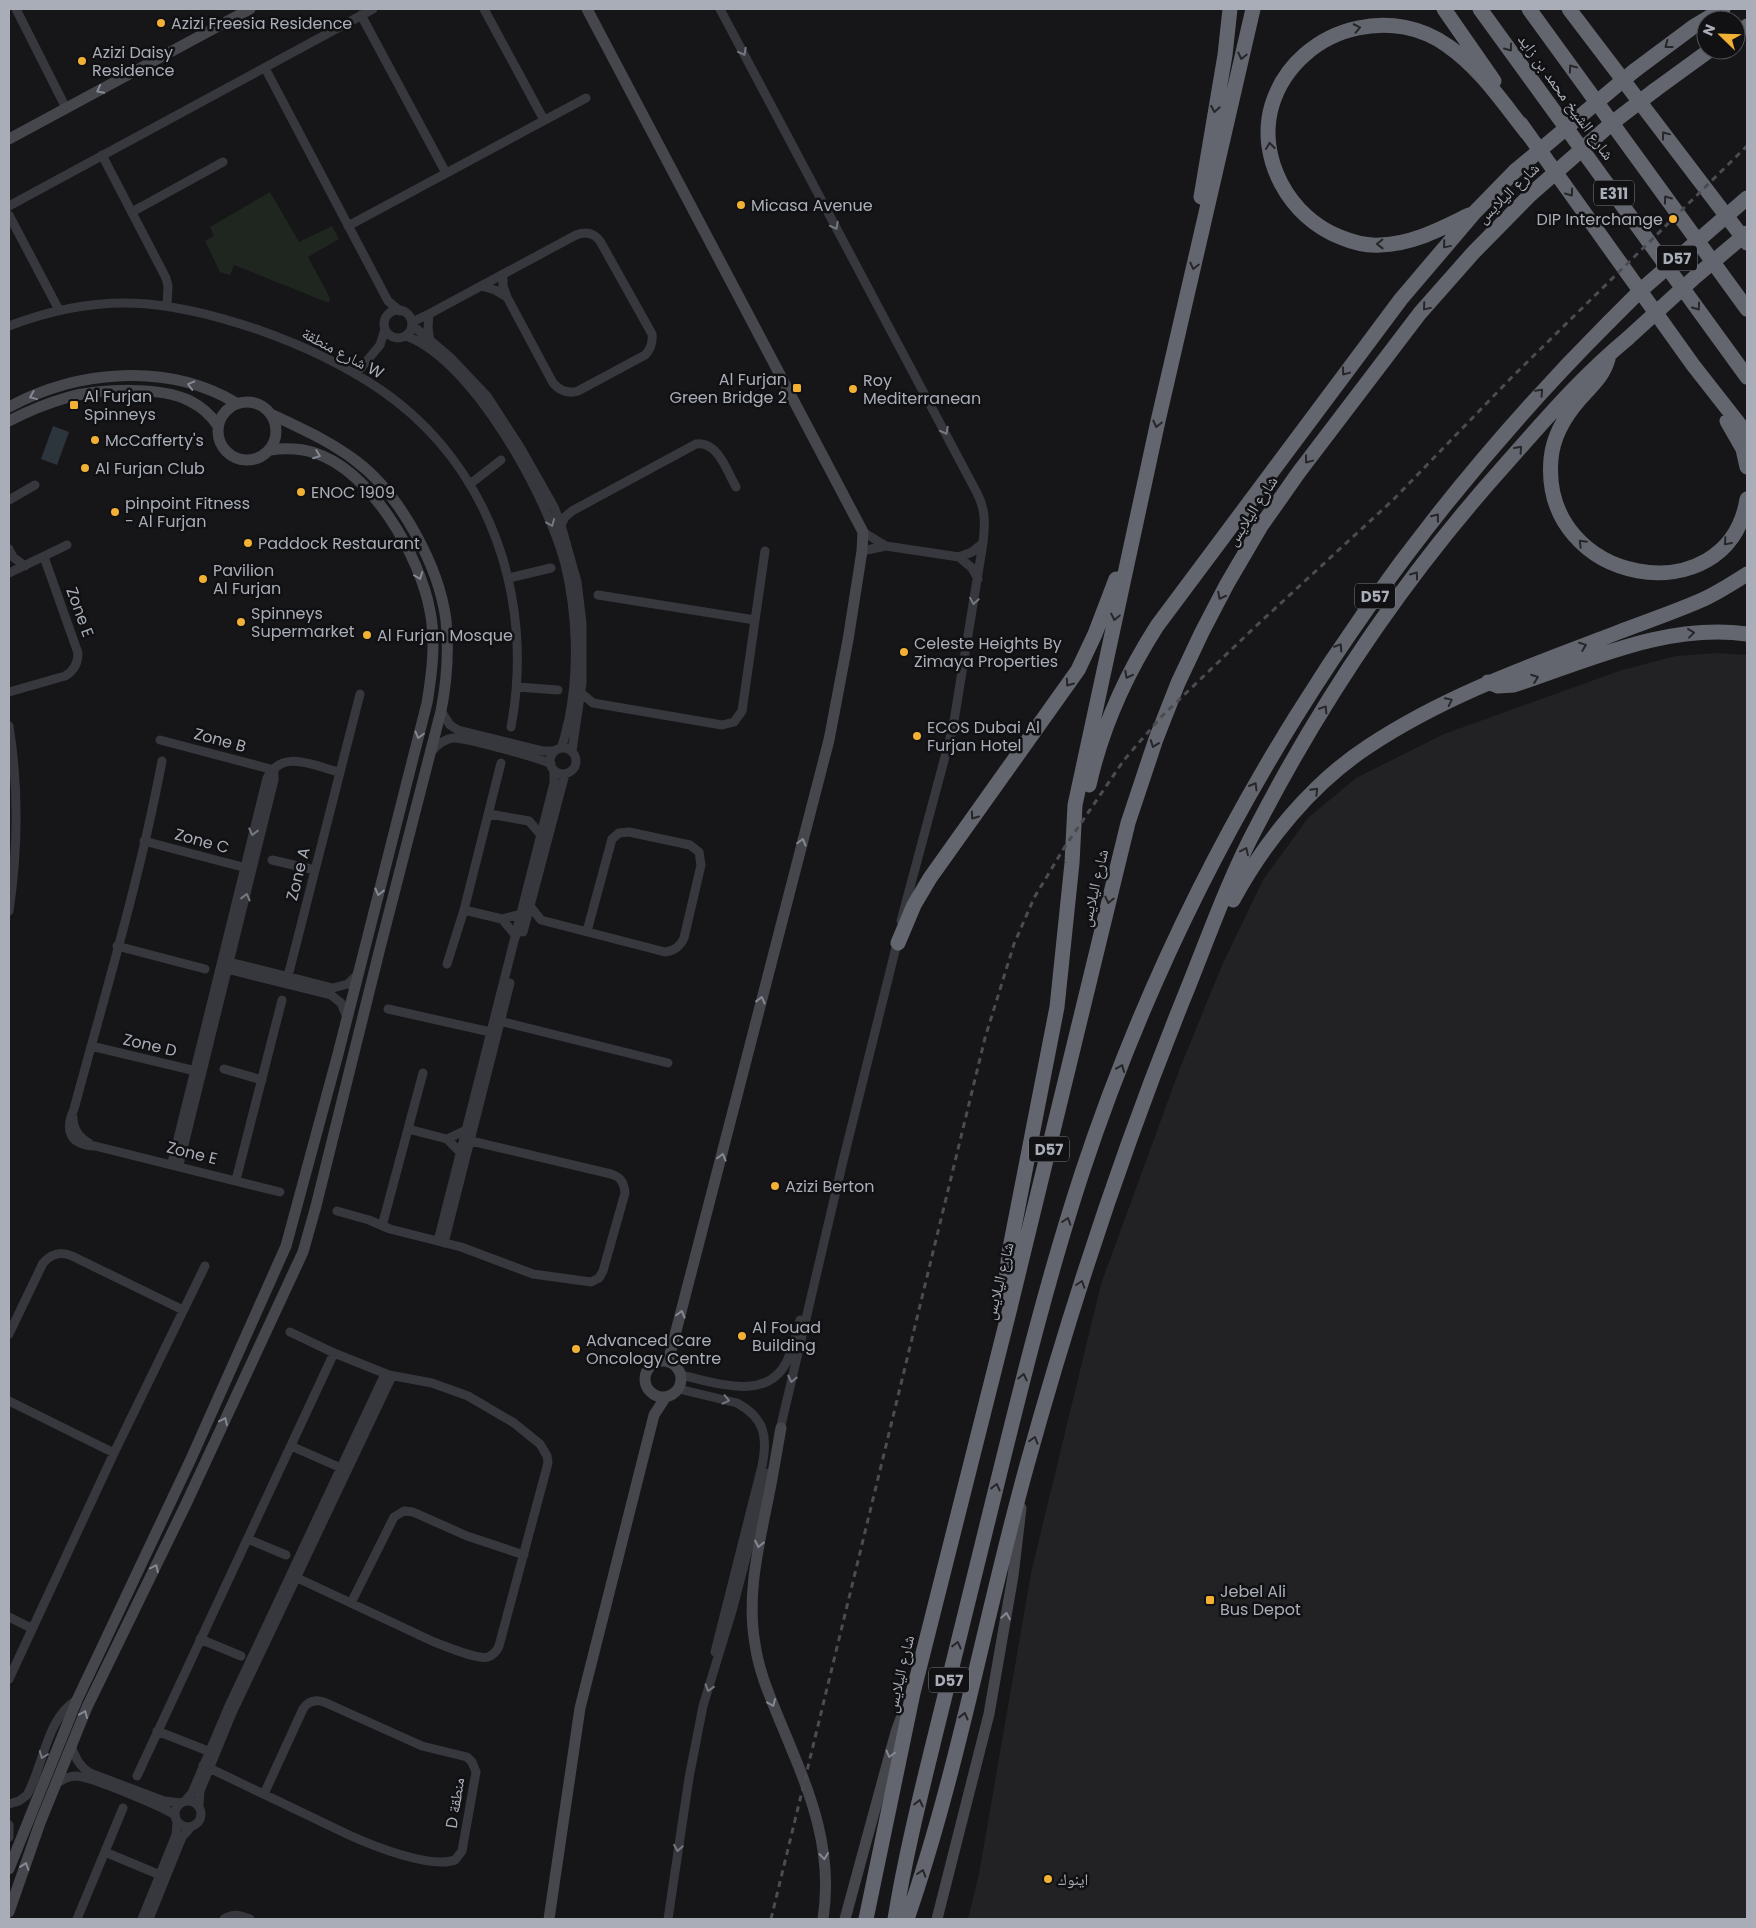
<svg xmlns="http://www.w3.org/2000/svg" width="1756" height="1928" viewBox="0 0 1756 1928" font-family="Poppins,'Noto Naskh Arabic',sans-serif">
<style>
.built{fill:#222225}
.green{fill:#1e261f}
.water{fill:#2c353c}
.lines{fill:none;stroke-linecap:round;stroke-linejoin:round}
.street{stroke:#37383d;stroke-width:9}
.secondary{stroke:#45474d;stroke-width:11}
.highway{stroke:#63666e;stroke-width:15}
.rail{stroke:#4a4c52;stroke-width:3;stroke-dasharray:6 5;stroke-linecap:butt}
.highway-bridge{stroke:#63666e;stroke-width:15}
.oneway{stroke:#26262a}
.oneway2{stroke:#757881}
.oneway3{stroke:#858993}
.poi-dot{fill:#f2b134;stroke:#111113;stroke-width:2}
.labels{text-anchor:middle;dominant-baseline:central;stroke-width:5;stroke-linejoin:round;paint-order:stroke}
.shield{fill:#111113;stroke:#7b7e86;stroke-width:1}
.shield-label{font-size:15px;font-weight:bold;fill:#a8adb8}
.poi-label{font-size:16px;fill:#a8adb8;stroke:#111113;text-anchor:start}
.street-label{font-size:16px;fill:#a8adb8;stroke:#111113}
</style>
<rect width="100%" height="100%" fill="#161618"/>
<path class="built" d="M1716 653 1747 655V1919H968L979 1874 1031 1573 1101 1284 1180 1068 1223 963 1263 880 1308 818 1356 778 1444 734 1622 670 1676 656Z"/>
<path class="green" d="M270 192 299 242 332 226 339 239 308 257 330 298 329 303 234 265 230 275 220 272 205 241 214 236 210 227Z"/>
<path class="water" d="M53 426 69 432 57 465 41 459Z"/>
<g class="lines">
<path class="street" d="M16 9 66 108
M484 9 544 120
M720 9 977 493C986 510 985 525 983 543L953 727 901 921
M361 15 446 173
M265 68 388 301 400 311
M102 155 166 278 168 286 167 305
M9 206 373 9
M132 212 223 162
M9 215 59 310
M348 226 586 98
M481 286 495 290 507 297
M384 324a14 14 0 1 1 28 0a14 14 0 1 1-28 0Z
M429 314 428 328 430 342
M412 322 429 314 576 235C586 231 594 233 600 241L652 334C653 343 651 349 645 355L578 391C568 394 560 391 553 383L507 297 503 286V274
M412 325 451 358 487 396 520 447 554 507 561 525 577 582 582 623V683L572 751
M9 326C101 291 168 299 259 330 302 345 344 365 381 390 491 466 535 600 511 727
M406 336C473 360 548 498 565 564 577 614 579 669 569 719 566 729 565 739 561 748
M356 374 380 345 385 329
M470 484 501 460
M9 500 35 485
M561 525 565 517 572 511 696 444C717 440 727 471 736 487
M863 532 886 546
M9 549 13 557 25 566
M862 551 886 546 959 557 972 552 983 543
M959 557 972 568 978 579
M9 573 67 545
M509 578 551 568
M598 595 755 620
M517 687 558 690
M9 692 65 676C74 671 78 664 78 653L44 557
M581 693 593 703 722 725 734 722 742 711 765 551
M441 711 450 725 458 730 543 751H555
M9 726C19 788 18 850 9 911
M160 740 274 770
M550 761a13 13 0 1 1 26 0a13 13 0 1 1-26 0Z
M431 752C437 745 444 739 453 738 463 737 540 758 551 764
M162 761C140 878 105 994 74 1109 64 1131 70 1145 95 1146L280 1192
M489 814 529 821 541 835
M144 841 250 869
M272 860 315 870
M530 906 541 920 665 952C674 951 680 947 684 938L701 865 699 852 690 845 629 832 619 833 612 839 587 931
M464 910 502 919 521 914
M502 919 516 936
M523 932 565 774
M117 946 205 969
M225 961 333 988 348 984 358 974
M447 964 464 910 501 763
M223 968 331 995 341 1003 347 1017
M286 984 360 694
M388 1009 495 1033
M495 1020 668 1063
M91 1046 200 1072
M224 1069 262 1080
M73 1117C73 1129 78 1137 89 1143
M408 1129 447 1139 460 1152
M447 1139 466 1130
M172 1163 267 778C283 748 314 766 339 772
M179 1165 274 780V770
M236 1180 282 1000
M337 1211 369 1220 390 1229 461 1247 533 1274 591 1282 599 1278 603 1271 625 1193C624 1183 621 1177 611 1174L471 1141
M382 1226 423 1073
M438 1241 554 783V770
M444 1243 510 983
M290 1332 334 1353 389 1375 432 1383 468 1396 514 1423 540 1444 547 1456 548 1463 499 1646C497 1651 493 1655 488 1657 476 1660 446 1646 434 1642L291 1575
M9 1334 43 1263C51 1254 61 1251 72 1256L183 1310
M681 1375C715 1382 767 1403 787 1361 793 1348 797 1334 800 1320
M679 1389 737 1403C765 1418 768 1437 762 1466L715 1652
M9 1401 114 1453
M779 1434 843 1161 898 939
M291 1446 341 1468
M248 1539 286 1555
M351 1603 394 1517 404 1511 413 1512 467 1536 524 1555
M9 1617 31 1628
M200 1639 241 1656
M9 1679 114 1453 205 1266
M157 1731 208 1751
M71 1744C74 1757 79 1766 90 1773L164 1801 181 1803
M203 1765 349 1835C373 1846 431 1869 455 1860L462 1851 476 1772 472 1762 467 1757 422 1746 324 1702C315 1699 308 1701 303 1709L264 1794
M137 1776 334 1353
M55 1785C61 1780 68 1776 76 1776 92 1777 161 1806 175 1815
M186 1800 192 1793 229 1706 385 1374
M175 1814a13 13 0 1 1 26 0a13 13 0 1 1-26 0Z
M9 1804 19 1801 27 1795C44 1765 46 1718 77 1700
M199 1805 200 1791 232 1713 392 1376
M9 1825V1837
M105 1852 160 1875
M77 1919 123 1808
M142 1919 176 1835 177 1822
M149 1919 182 1837 191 1827
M224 1919C233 1913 240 1915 250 1919
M668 1919 689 1778 703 1706 732 1611 768 1473"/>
<path class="secondary" d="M587 9 863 532 862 551 848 640 829 740 668 1362
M9 139 250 9
M218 431a29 29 0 1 1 58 0a29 29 0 1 1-58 0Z
M9 407C77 370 168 362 236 403
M9 421C28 411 48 403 69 397 100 389 161 386 190 401 202 407 211 415 218 426
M645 1379a18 18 0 1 1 36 0a18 18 0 1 1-36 0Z
M781 1428C776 1455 772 1482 766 1509 757 1554 747 1598 755 1644 759 1673 771 1699 782 1726 809 1791 834 1847 823 1919
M9 1869 77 1700 190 1461 286 1246 338 1054 427 703C432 673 436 641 430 611 420 556 371 471 315 453 300 448 285 448 270 450
M9 1912 40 1823 87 1707 186 1504 303 1252 316 1206 380 948 441 711C447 681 449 652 446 620 439 566 400 494 356 461 330 441 302 429 273 415
M549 1919 580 1708 654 1415 665 1398
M845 1919 896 1732 904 1710
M937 1919 989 1714 1013 1576 1021 1508"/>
<path class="highway" d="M1444 9 1494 81
M1480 9 1747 377
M1529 9 1747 309
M1569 9 1747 243
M1736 33 1747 26
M1634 71 1693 27 1723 9
M1655 90 1710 50
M1521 124 1693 365 1747 434
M1201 197 1225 55 1230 9
M1469 215C1440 229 1413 244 1380 245 1367 246 1352 242 1340 237 1290 218 1256 158 1272 105 1284 65 1319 36 1358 28 1389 21 1422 27 1448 46 1480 68 1503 103 1527 133
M1608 359C1603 377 1591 386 1580 399 1565 416 1553 436 1551 459 1540 586 1728 617 1747 499
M1727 421 1743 449 1747 467
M1488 682 1498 686 1514 685C1590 660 1666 623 1747 634
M1089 785C1102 727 1125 676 1157 626L1401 299 1475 212 1515 171
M1233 900C1265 841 1312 783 1369 746 1443 697 1524 668 1606 637 1638 624 1673 613 1704 599 1719 592 1733 583 1747 574
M898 943 914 905 930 878 1078 670 1095 634 1116 579
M1007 1299 1006 1282 1009 1253 1057 1007 1072 863 1075 805 1158 421 1253 9
M866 1919 913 1693 1009 1312 1128 823 1156 739 1178 683 1202 632 1227 584 1261 526 1299 472 1420 313 1473 253 1531 194
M895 1919C905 1857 920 1797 935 1736 951 1672 966 1608 982 1545 1013 1420 1042 1295 1082 1173 1188 852 1371 560 1609 322
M907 1919C958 1772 985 1616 1027 1465 1071 1306 1123 1148 1185 995 1208 938 1229 878 1258 824 1324 697 1408 573 1504 466 1543 422 1581 377 1627 339"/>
<path class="rail" d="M771 1919 985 1038 1014 944 1034 898 1064 848 1124 760 1161 717 1256 626 1393 500 1512 377 1747 146"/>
<path class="highway-bridge" d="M1515 171 1634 71
M1531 194 1612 123 1655 90
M1609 322 1641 290 1747 198
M1627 339 1695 277 1747 233"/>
</g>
<defs><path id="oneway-chevron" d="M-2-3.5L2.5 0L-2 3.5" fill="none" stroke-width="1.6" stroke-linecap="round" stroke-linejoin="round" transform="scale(1.25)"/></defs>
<g class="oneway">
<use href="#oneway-chevron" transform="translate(1357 28) rotate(-12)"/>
<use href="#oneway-chevron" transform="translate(1668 45) rotate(143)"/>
<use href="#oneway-chevron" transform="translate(1509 48) rotate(54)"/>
<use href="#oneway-chevron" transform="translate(1242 56) rotate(103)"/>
<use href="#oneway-chevron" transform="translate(1572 68) rotate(-126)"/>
<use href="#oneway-chevron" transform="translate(1215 109) rotate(100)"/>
<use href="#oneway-chevron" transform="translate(1665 135) rotate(-127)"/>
<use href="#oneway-chevron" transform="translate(1270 146) rotate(-96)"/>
<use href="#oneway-chevron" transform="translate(1570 193) rotate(54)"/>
<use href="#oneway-chevron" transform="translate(1667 199) rotate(-126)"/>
<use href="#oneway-chevron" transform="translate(1380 244) rotate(179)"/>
<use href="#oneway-chevron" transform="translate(1446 245) rotate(130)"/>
<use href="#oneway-chevron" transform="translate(1194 266) rotate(103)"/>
<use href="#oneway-chevron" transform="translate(1426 307) rotate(130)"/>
<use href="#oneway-chevron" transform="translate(1697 307) rotate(54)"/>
<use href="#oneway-chevron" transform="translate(1345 372) rotate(127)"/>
<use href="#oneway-chevron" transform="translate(1540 392) rotate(-47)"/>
<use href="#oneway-chevron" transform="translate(1157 424) rotate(103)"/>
<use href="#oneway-chevron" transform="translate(1519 449) rotate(-48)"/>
<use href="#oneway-chevron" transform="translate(1308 460) rotate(127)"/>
<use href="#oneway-chevron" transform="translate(1436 517) rotate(-52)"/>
<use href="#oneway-chevron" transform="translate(1727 542) rotate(131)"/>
<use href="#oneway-chevron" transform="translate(1582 543) rotate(-135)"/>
<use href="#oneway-chevron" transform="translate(1415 575) rotate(-54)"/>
<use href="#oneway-chevron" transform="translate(1221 596) rotate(117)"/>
<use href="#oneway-chevron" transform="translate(1115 617) rotate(102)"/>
<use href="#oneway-chevron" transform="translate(1691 633) rotate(-7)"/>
<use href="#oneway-chevron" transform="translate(1583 646) rotate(-21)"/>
<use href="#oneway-chevron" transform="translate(1339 647) rotate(-57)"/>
<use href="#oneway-chevron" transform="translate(1128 675) rotate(118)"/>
<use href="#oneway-chevron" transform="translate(1535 678) rotate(-20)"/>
<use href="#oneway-chevron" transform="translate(1069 683) rotate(125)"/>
<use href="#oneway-chevron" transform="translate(1449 701) rotate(-26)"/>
<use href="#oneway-chevron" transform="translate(1324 709) rotate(-57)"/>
<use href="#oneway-chevron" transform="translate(1154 744) rotate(110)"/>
<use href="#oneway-chevron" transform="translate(1254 786) rotate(-60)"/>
<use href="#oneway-chevron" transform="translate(1315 791) rotate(-45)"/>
<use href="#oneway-chevron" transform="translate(974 816) rotate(125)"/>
<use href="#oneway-chevron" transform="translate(1245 851) rotate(-65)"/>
<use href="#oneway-chevron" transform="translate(1109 900) rotate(103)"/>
<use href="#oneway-chevron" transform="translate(1121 1068) rotate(-68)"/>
<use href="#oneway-chevron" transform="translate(1067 1221) rotate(-72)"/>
<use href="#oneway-chevron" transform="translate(1081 1284) rotate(-72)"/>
<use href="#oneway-chevron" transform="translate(1023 1377) rotate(-77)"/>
<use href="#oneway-chevron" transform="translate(1034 1440) rotate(-74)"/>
<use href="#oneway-chevron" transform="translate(996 1487) rotate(-76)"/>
<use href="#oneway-chevron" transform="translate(957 1645) rotate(-76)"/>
<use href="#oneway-chevron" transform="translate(964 1716) rotate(-76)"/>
<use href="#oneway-chevron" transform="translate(919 1803) rotate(-77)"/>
<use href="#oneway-chevron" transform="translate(922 1873) rotate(-72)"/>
</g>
<g class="oneway2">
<use href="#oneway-chevron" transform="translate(743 52) rotate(62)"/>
<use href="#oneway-chevron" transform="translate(835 226) rotate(62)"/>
<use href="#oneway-chevron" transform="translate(945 431) rotate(62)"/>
<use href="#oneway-chevron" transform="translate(551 523) rotate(68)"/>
<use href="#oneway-chevron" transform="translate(974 601) rotate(99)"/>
<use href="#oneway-chevron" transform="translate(253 832) rotate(104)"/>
<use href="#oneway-chevron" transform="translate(246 897) rotate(-76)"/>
<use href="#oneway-chevron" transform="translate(792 1379) rotate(103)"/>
<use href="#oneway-chevron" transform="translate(726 1400) rotate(13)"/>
<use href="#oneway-chevron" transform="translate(709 1688) rotate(107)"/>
<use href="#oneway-chevron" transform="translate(43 1755) rotate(111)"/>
<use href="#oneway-chevron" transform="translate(678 1848) rotate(99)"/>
</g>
<g class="oneway3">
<use href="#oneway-chevron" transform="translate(100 90) rotate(152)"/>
<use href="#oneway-chevron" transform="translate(191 385) rotate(-165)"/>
<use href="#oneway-chevron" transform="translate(33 396) rotate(158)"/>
<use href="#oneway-chevron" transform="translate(317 455) rotate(21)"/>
<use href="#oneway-chevron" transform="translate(419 576) rotate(69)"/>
<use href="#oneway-chevron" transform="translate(419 735) rotate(105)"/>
<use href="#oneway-chevron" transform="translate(802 842) rotate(-75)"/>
<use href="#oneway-chevron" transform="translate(379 892) rotate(104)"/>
<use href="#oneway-chevron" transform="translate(761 1000) rotate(-76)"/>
<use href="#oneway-chevron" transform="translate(722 1157) rotate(-75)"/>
<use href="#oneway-chevron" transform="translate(681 1314) rotate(-75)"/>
<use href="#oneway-chevron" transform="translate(224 1421) rotate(-65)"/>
<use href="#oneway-chevron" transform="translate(759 1544) rotate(101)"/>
<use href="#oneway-chevron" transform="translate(155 1568) rotate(-64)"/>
<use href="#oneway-chevron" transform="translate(1006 1616) rotate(-81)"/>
<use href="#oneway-chevron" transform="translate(772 1703) rotate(67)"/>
<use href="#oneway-chevron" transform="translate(84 1714) rotate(-67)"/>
<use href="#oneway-chevron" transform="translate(890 1754) rotate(105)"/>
<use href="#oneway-chevron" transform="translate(824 1856) rotate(84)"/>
<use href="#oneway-chevron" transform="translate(25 1866) rotate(-71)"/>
</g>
<g class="poi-dot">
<circle cx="161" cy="23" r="5"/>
<circle cx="82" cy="61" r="5"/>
<circle cx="741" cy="205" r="5"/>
<circle cx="1673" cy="219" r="5"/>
<rect x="792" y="383" width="10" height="10" rx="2.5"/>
<circle cx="853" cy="389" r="5"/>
<rect x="69" y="400" width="10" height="10" rx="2.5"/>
<circle cx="95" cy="440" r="5"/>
<circle cx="85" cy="468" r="5"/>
<circle cx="301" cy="492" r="5"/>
<circle cx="115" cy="512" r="5"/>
<circle cx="248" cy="543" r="5"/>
<circle cx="203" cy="579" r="5"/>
<circle cx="241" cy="622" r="5"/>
<circle cx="367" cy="635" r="5"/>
<circle cx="904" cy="652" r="5"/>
<circle cx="917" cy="736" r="5"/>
<circle cx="775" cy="1186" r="5"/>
<circle cx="742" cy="1336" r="5"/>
<circle cx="576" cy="1349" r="5"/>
<rect x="1205" y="1595" width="10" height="10" rx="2.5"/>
<circle cx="1048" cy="1879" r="5"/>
</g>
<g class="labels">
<g class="shield">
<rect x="1594" y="180.5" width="40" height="25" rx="4"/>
<rect x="1657" y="245.5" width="40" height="25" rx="4"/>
<rect x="1355" y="583.5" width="40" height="25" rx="4"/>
<rect x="1029" y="1136.5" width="40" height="25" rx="4"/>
<rect x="929" y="1667.5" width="40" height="25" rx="4"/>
</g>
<g class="shield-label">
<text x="1614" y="193">E311</text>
<text x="1677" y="258">D57</text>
<text x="1375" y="596">D57</text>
<text x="1049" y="1149">D57</text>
<text x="949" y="1680">D57</text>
</g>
<g class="poi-label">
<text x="171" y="23">Azizi Freesia Residence</text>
<text x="92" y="52">Azizi Daisy<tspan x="92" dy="18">Residence</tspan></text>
<text x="751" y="205">Micasa Avenue</text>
<text x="1663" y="219" text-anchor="end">DIP Interchange</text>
<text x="787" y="379" text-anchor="end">Al Furjan<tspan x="787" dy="18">Green Bridge 2</tspan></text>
<text x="863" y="380">Roy<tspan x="863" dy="18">Mediterranean</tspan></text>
<text x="84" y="396">Al Furjan<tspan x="84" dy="18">Spinneys</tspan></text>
<text x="105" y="440">McCafferty's</text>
<text x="95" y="468">Al Furjan Club</text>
<text x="311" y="492">ENOC 1909</text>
<text x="125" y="503">pinpoint Fitness<tspan x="125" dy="18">- Al Furjan</tspan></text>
<text x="258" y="543">Paddock Restaurant</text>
<text x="213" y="570">Pavilion<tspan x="213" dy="18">Al Furjan</tspan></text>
<text x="251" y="613">Spinneys<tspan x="251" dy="18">Supermarket</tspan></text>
<text x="377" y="635">Al Furjan Mosque</text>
<text x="914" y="643">Celeste Heights By<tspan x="914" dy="18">Zimaya Properties</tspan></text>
<text x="927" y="727">ECOS Dubai Al<tspan x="927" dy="18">Furjan Hotel</tspan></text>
<text x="785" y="1186">Azizi Berton</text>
<text x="752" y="1327">Al Fouad<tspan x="752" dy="18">Building</tspan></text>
<text x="586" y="1340">Advanced Care<tspan x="586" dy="18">Oncology Centre</tspan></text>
<text x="1220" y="1591">Jebel Ali<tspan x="1220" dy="18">Bus Depot</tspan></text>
<text x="1058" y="1879">اينوك</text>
</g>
<g class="street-label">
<text transform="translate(1566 97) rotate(54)">شارع الشيخ محمد بن زايد</text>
<text transform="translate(1508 193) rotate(-44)">شارع اليلايس</text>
<text transform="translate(343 353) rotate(28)">شارع منطقة W</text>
<text transform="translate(1252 511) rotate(-57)">شارع اليلايس</text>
<text transform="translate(80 612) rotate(70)">Zone E</text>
<text transform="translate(220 740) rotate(15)">Zone B</text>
<text transform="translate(202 841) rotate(15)">Zone C</text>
<text transform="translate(298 874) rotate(-76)">Zone A</text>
<text transform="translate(1094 888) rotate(-77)">شارع اليلايس</text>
<text transform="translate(150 1045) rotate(13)">Zone D</text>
<text transform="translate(192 1153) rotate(14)">Zone E</text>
<text transform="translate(999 1281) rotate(-76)">شارع اليلايس</text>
<text transform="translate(900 1674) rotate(-77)">شارع اليلايس</text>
<text transform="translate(455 1803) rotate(-81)">D منطقة</text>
</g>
</g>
<rect width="1756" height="1928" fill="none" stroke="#a8adb8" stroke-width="20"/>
<g transform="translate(1721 35) rotate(293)"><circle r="24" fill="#111113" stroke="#4d4f55"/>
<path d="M0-4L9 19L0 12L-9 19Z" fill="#f2b134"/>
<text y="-8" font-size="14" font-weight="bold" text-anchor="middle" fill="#a8adb8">N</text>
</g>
</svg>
